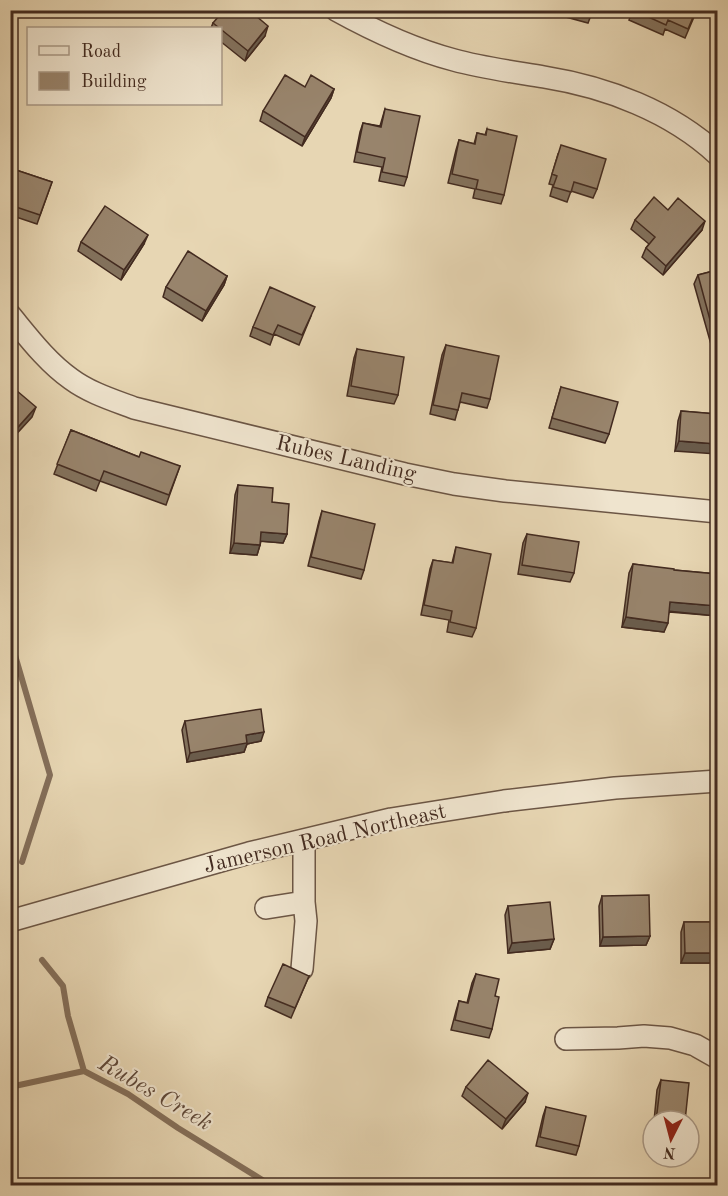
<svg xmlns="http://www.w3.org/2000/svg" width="728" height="1196" viewBox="0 0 728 1196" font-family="'Old Standard TT',serif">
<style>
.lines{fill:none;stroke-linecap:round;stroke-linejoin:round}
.stream{stroke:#846f5a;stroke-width:6}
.minor-casing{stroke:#6c5645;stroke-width:24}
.minor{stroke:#efe4ce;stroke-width:21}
.wall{fill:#83725d;stroke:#432b20;stroke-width:1.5}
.shaded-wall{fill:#6a5c4c;stroke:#432b20;stroke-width:1.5}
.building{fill:#98846c;stroke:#432b20;stroke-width:1.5}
.labels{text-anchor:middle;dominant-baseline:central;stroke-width:4.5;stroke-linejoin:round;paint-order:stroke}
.street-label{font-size:22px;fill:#432b20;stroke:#efe4ce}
.water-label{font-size:24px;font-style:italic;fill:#5e4738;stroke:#efe4ce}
</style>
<rect width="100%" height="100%" fill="#e7d6b3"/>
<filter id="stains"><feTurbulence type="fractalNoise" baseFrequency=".00333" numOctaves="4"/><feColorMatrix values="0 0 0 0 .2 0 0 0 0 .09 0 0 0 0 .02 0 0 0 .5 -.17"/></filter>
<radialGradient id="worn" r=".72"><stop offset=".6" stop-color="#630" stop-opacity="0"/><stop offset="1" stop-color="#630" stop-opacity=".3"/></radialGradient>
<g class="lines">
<path class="stream" d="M10 638 50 775 22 862
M42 960 63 986 68 1016 84 1071
M10 1087 84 1071 128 1094 178 1128 272 1186"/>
<g class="minor-casing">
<path id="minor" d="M336 10C374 31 412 49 454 60 483 68 514 72 544 77 606 87 671 111 718 155
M10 315C29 338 47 362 71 379 90 393 113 400 134 408L405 474 454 484 505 491 718 512
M266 908 304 902V840
M10 921 249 853 391 819 504 801 615 788 718 781
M302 969 306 921 304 902
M566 1039 618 1038 644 1036 670 1038 695 1045 718 1058"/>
</g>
<use href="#minor" class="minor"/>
</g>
<path class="wall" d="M540 10H593L588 23Z
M633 10H697L685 38 665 29 663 35 629 20Z
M213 23 265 36 245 61 220 41V28H211Z
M717 61V79L711 75Z
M305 87 334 89 331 98 302 146 260 121 263 111Z
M385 109 407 177 404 186 379 181 382 167 354 162 360 132 363 123 380 126Z
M487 129 504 195 501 204 473 198 475 189 448 183 456 150 459 140 474 144 477 133 485 135Z
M558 154 597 189 593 198 571 191 567 202 550 196 553 185 549 184Z
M10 168 52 182 37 224 10 215Z
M668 210 702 230 663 275 642 257 646 248 649 244 631 229 635 220Z
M81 242 144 244 121 280 78 251Z
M717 270V354L714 355 694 284 698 275Z
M227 276 224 285 202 321 163 297 166 287Z
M311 316 299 345 274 334 270 345 250 336 253 327Z
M446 345 490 399 487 408 460 402 455 420 430 414 442 355Z
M357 349 398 395 394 404 347 396 354 358Z
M561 387 609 434 605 443 549 428Z
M681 411 717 414 675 451 678 421Z
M71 430 139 457 180 466 166 505 100 481 96 491 54 474Z
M238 485 272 502 287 534 283 543 261 541 260 545 257 555 230 553 235 495Z
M322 511 364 570 361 579 308 566 319 521Z
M527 534 574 573 570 582 518 574 523 543Z
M456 547 476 628 472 637 447 632 449 620 421 615 430 569 433 560 452 563Z
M633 564 674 570 717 574V616L669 612 664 632 622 627 629 573Z
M185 721 261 741 247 744 244 752 187 762 182 730Z
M602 896 650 936 646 945 600 946 599 906Z
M508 906 554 939 550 949 508 953 505 915Z
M684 922H717V963H681V932Z
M476 974 495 996 492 1029 489 1038 451 1030 456 1011 459 1001 467 1003 472 983Z
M309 976 291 1018 265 1006 268 997Z
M661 1080 685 1121H654L657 1090Z
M466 1087 525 1102 502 1129 462 1096Z
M546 1107 579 1146 576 1155 536 1146 543 1116Z"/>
<path class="shaded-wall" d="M268 26 265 36 245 61 248 51Z
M334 89 331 98 302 146 305 137Z
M705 221 702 230 663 275 666 266Z
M148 235 144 244 121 280 124 270Z
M227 276 224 285 202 321 206 311Z
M717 346V354L714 355Z
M36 407 32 417 10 441V436Z
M679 441 717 444V454L675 451Z
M261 532 287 534 283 543 258 541Z
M234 543 260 545 257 555 230 553Z
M670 602 717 606V616L667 611Z
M626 617 668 623 664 632 622 627Z
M264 732 261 741 247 744 244 752 187 762 190 753 246 735Z
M650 936 646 945 600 946 603 937Z
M554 939 550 949 508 953 512 943Z
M685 953H717V963H681Z
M528 1093 525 1102 502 1129 506 1119Z"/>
<path class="building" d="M224 10H249L268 26 248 51 213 23Z
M580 10H593L592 14Z
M633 10H696L688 29 668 20 666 25Z
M285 75 305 87 311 75 334 89 305 137 263 111Z
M385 109 420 116 407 177 382 172 385 158 357 152 363 123 381 127Z
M487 129 517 136 504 195 476 189 478 180 452 174 459 140 475 144 477 133 486 135Z
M561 145 606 159 597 189 574 182 571 192 553 187 557 176 552 174Z
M10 168 52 182 40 215 10 205Z
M654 197 668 210 678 198 705 221 666 266 646 248 655 237 635 220Z
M105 206 148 235 124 270 81 242Z
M188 251 227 276 206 311 166 287Z
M717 270V346L698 275Z
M270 287 315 307 302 335 278 325 273 335 253 327Z
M446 345 499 356 490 399 462 393 458 410 433 405Z
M357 349 404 357 398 395 351 386Z
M10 385 36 407 10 436Z
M561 387 618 402 609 434 552 418Z
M681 411 717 414V444L679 441Z
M71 430 139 457 141 452 180 466 169 495 104 471 100 481 57 464Z
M238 485 273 488 272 502 289 504 287 534 261 532 260 545 234 543Z
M322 511 375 524 364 570 311 557Z
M527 534 579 542 574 573 522 565Z
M456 547 491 554 476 628 450 622 452 611 424 605 433 560 453 563Z
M633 564 674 569V570L717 574V606L670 602 668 623 626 617Z
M261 709 264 732 246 735 247 743 190 753 185 721Z
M649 895 650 936 603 937 602 896Z
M550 902 554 939 512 943 508 906Z
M684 922H717V953H685Z
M283 964 309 976 295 1008 268 997Z
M476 974 499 979 495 996 499 997 492 1029 455 1020 459 1001 468 1003Z
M488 1060 528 1093 506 1119 466 1087Z
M661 1080 689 1083 685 1121H656Z
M546 1107 586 1116 579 1146 540 1137Z
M676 1183V1185H662Z"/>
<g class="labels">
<g class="street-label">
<text transform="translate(346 459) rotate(13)">Rubes Landing</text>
<text transform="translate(325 839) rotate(-13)">Jamerson Road Northeast</text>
</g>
<g class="water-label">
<text transform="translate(155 1094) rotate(30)">Rubes Creek</text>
</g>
</g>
<rect width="728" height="1196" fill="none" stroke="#e7d6b3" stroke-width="36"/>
<rect x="12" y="12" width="704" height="1172" fill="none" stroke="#432b20" stroke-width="3"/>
<rect x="18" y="18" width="692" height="1160" fill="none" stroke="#432b20" stroke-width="1.5"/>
<rect x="27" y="27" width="195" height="78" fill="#efe4ce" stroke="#aa9a88" stroke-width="1.5"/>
<rect x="39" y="46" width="30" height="9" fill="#efe4ce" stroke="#aa9a88" stroke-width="1.5"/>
<text x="81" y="57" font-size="18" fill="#432b20">Road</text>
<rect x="39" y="72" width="30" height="18" fill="#98846c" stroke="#aa9a88" stroke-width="1.5"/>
<text x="81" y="87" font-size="18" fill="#432b20">Building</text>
<g transform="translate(671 1139) rotate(186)"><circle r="28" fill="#efe4ce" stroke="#aa9a88" stroke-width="1.5"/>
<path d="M0-4.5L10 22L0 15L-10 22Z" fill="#8f2418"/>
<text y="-9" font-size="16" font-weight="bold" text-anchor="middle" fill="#432b20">N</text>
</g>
<rect width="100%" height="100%" filter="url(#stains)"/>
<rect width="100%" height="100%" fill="url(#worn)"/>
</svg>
